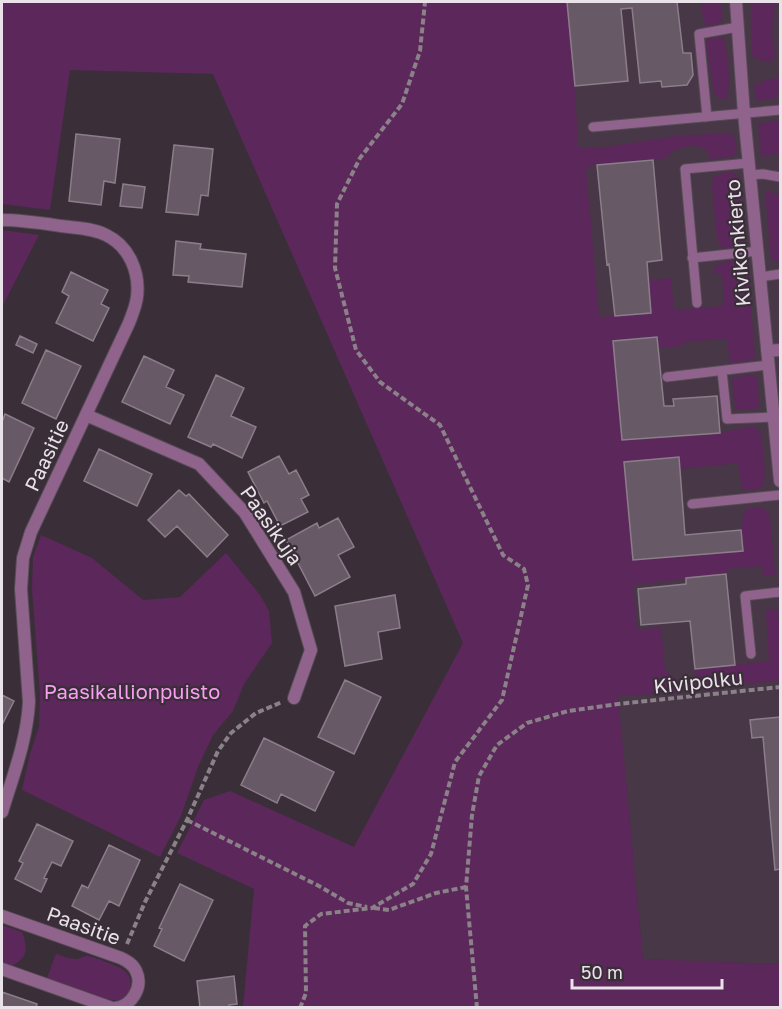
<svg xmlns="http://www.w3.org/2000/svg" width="782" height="1009" viewBox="0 0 782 1009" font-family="'Golos Text',sans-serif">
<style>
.built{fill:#483746}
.green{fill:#5c275a}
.building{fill:#675a66;stroke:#8b7e8a;stroke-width:1.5}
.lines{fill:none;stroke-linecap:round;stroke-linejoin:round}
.lane-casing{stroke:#564c55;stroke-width:11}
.street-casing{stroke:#564c55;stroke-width:14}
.path{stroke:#8a8189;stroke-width:4;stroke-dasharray:6 3;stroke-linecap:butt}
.lane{stroke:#90638d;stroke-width:9}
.street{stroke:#90638d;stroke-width:12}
.labels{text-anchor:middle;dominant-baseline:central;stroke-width:4.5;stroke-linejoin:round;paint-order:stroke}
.street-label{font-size:20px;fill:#e9e2e8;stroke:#3a2f39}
.park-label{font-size:20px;fill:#f99ef3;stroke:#3a2f39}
</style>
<rect width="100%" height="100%" fill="#3a2f39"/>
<path class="built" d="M550 2H780V964L643 960Z"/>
<path class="green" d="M2 2H567L575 86 578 148 605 147 676 136 730 133C737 140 737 145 736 154L731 157 711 159 706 149 694 145 674 150 667 158 586 167 599 317 651 313 649 280 671 278 674 310 724 306 722 274H713L715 266 732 260 748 270 755 358 748 361 730 363 727 339 686 342 682 346 659 348 657 337 613 342 622 440 720 433 752 426 760 431C762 440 763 450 764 460 765 479 768 495 742 489L738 463 680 469 678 457 624 462 633 560 743 551 741 530 744 512 749 508 762 507 770 516 775 575 763 576 762 566 727 569 726 574 633 585 637 630 661 627 665 668C669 676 681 680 681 689L674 693 618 696 643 959 780 964V1007H243L254 889 177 853 204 800 230 791 354 847 463 643 213 74 70 70 50 210 2 204Z
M701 2H722V22L713 26 705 25 702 12Z
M751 2H775L772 32 775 56 770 62 758 60 751 54Z
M718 37 723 38C729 55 730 81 727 98L724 100 716 96 714 92 706 43 709 38Z
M780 77V88L778 89V96L773 99 756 101 754 86 766 80Z
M780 121V153L763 157 761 155 758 125 761 123Z
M731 172 739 177 745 241C740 252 729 249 721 246L717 240 712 185 714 177 722 173Z
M768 190 780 197V215H779L780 262 773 261 771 258 765 193Z
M2 230 39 235 2 307Z
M749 375 757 377 759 404 756 409 737 410 735 407 732 378Z
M41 535 92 558 143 600 180 597 226 553 260 595 269 611 272 643 244 684 233 711 213 735 198 767 181 816 160 857 22 790 30 754 39 727 40 694 32 589 33 557Z
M771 609 777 610 780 627V680L730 686 719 689H709L700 686 696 680 695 669 769 661 766 615 767 610Z
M2 925 22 932C28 949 28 957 12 966L2 962Z
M56 954C63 956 71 960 78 959 81 958 84 956 87 956 92 956 117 966 122 969 135 976 133 997 117 1000 106 1002 60 983 47 978Z"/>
<path class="building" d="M567 2H677L683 53H691L693 75 687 85 662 87 661 81 640 83 632 8 621 9 628 81 575 86Z
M76 134 120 139 115 183 104 181 101 205 69 201Z
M174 145 213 149 208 196 201 195 198 215 166 212Z
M653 160 662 260 647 262 651 313 615 316 609 264 607 265 597 165Z
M123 184 145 187 142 208 120 206Z
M176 241 201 244 200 249 246 254 242 287 188 282 189 276 173 275Z
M71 272 108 290 101 304 109 308 93 341 56 323 69 296 62 292Z
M20 336 37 344 33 353 16 345Z
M657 337 664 406H674L673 399 717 396 720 433 622 440 613 341Z
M46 350 81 366 56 419 22 403Z
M144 356 174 370 166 387 184 395 170 424 122 402Z
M216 375 244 388 231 416 256 427 242 458 213 444 211 447 188 437Z
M5 414 34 428 9 482 2 478V422Z
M99 449 152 474 137 506 84 481Z
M279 456 289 474 296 470 309 495 301 499 308 512 280 526 267 501 264 503 248 472Z
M679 457 685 535 741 530 743 551 633 560 624 462Z
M179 490 186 496 189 494 228 535 207 557 177 526 165 537 148 520Z
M338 518 354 547 338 555 350 577 315 596 286 540 317 523 319 528Z
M726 574 735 665 695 669 690 621 641 625 638 589 686 584V578Z
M395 595 400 628 378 632 382 659 345 666 335 606Z
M345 680 381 697 354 754 318 737Z
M2 695 14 701 2 725Z
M780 717V869L775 870 763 737 752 738 750 720Z
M264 738 334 772 315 811 281 794 277 803 241 785Z
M37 824 73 841 61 866 52 862 44 878 47 879 41 892 15 879 23 863 19 861Z
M109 845 140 860 119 906 109 901 99 920 72 906 82 885 88 888Z
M180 884 213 900 184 961 154 946 162 929 159 928Z
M234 976 237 1004 229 1005V1008H200L197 981Z
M2 992 37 1004 36 1008H2Z"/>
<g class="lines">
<g class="lane-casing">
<path id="lane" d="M707 117 699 34 738 27
M593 127 780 110
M750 175 763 174 780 177
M692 258 758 251
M760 277 780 274
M697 303 685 169 749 163
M722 371 727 419 774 417
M667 377 768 365
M692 504 780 495
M751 654 745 596 780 592"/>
</g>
<g class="street-casing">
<path id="street" d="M736 2 744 114 780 481
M2 220C22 220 41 223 61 226 76 228 93 228 106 235 129 246 140 272 137 297 136 306 132 315 129 323L31 532 23 558 21 589 29 702C27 740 13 776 2 812
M767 351 780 350
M86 415 199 464 245 513 294 592 311 650 294 698
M2 916 121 958C127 961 133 964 136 971 144 987 131 1007 115 1008
M2 969 112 1008"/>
</g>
<path class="path" d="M187 820 319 886 348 903 367 907
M374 908 389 910 436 893 466 887
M127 944 145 902 187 820 218 751 231 733 256 713 282 702
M300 1008 306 993 305 926 321 914 372 908 413 884 431 854 455 762 502 700 528 585 524 569 503 555 440 425 380 382 356 350 335 268 337 204 360 158 402 104 420 51 425 2
M477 1008 466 887 472 815 479 776 497 745 527 723 568 711 618 704 780 687"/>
<use href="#lane" class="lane"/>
<use href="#street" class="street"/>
</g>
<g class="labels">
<g class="street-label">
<text transform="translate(737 243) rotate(-95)">Kivikonkierto</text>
<text transform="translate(46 455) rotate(-65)">Paasitie</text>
<text transform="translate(272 525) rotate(55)">Paasikuja</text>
<text transform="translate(698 681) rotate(-6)">Kivipolku</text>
<text transform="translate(84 925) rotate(20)">Paasitie</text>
</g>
<g class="park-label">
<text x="132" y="691">Paasikallionpuisto</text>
</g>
</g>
<rect width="782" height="1009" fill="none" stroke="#e9e2e8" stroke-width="6"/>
<path d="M572 979v9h150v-9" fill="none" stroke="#e9e2e8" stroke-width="3"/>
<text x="581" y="979" font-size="18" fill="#e9e2e8" stroke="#3a2f39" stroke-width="4.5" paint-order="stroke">50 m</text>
</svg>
